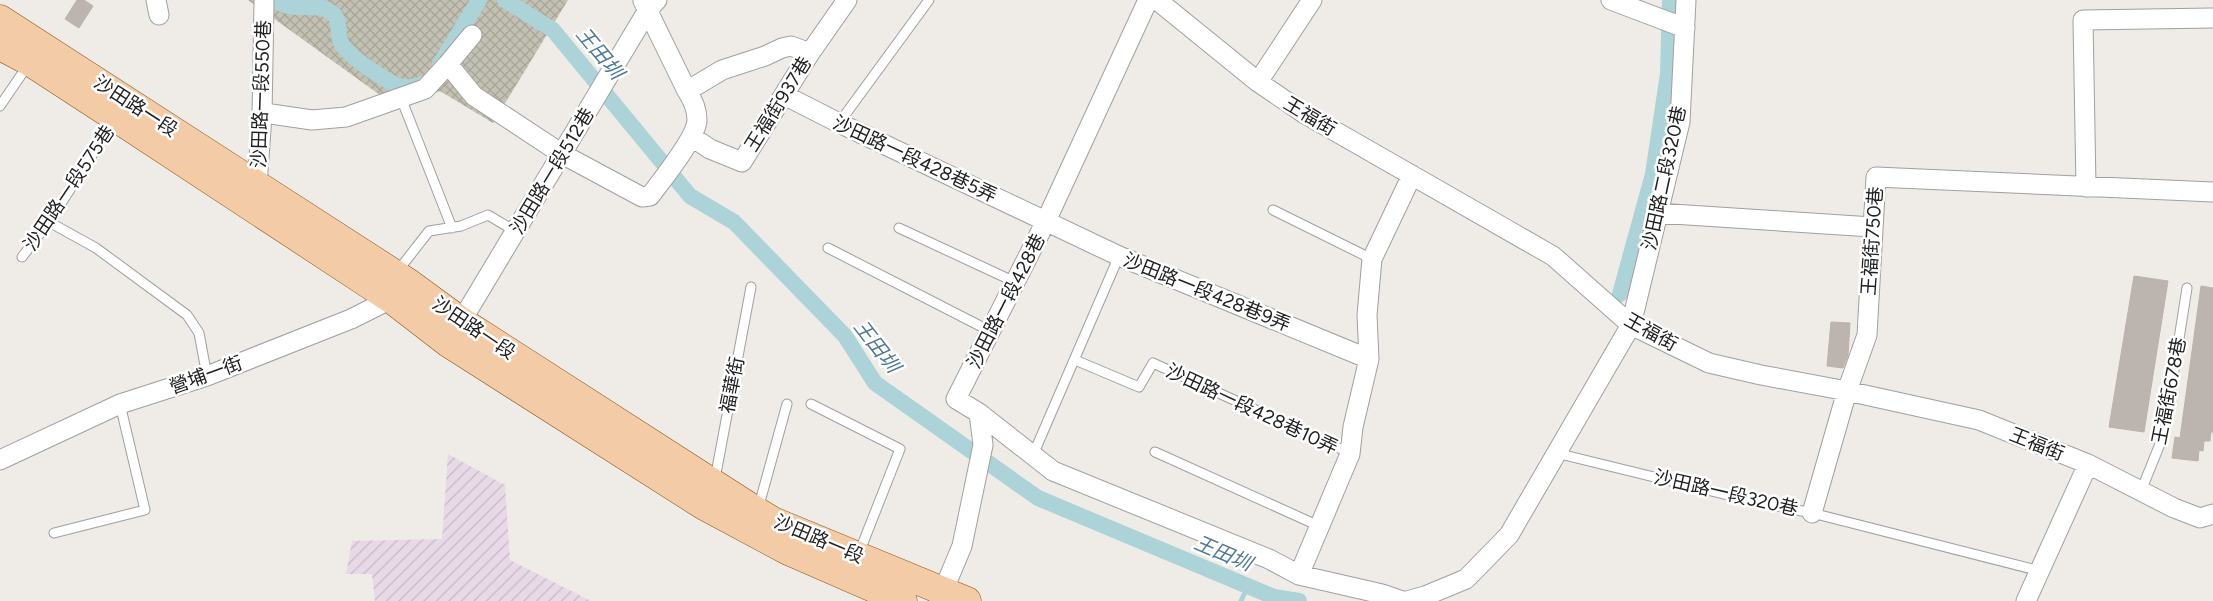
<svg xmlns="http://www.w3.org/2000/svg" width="2213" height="601" viewBox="0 0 2213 601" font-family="Figtree,'Noto Sans TC',sans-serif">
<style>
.industrial{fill:url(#industrial-furrows)}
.construction{fill:url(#construction-cross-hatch)}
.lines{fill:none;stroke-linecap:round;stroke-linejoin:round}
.stream{stroke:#abd3d8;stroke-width:5}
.canal{stroke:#abd3d8;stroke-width:16}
.building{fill:#bcb4af;stroke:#bfb1aa}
.service-casing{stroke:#a0a0a0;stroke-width:11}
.minor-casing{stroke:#a0a0a0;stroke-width:21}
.primary-casing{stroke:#8c560e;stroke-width:29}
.service{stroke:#fff;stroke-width:9}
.minor{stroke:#fff;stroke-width:19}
.primary{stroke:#f3cba7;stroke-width:28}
.labels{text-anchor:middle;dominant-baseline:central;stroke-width:5;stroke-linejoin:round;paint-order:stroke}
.street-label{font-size:19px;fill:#1f1f1f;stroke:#fff}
.water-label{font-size:20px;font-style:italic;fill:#4d7997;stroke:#fff}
</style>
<defs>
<pattern id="industrial-furrows" width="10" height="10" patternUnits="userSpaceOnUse" patternTransform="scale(1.25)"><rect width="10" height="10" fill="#e7d9e6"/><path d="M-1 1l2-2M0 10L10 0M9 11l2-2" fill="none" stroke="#c6bac5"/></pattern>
<pattern id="construction-cross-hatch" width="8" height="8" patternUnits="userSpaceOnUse" patternTransform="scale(1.25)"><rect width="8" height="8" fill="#c3c1b2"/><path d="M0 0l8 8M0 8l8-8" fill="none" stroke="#a7a599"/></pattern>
</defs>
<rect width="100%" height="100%" fill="#efebe6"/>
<path class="industrial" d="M448 454 505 485 510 560 591 601H375L372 574H346L352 541 442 539Z"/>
<path class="construction" d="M248 0H568L493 123 440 91 398 108Z"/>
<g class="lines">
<path class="stream" d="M1241 601 1248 586"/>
<path class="canal" d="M275 0C296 14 315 1 331 12 342 19 336 32 341 43 348 56 390 85 403 87 410 88 416 86 422 84
M505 0 553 30 690 196 734 222 845 336 875 383 1038 498 1274 597 1299 601
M440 64 479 0
M1620 294 1653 174 1668 74 1670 0"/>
</g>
<path class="building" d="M77 0H84L93 6 79 28 65 19Z
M2134 276 2168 281 2144 432 2109 427Z
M2201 286 2213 288V432H2211L2210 441H2204L2203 451 2199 450 2198 461 2172 458 2175 437 2180 438Z
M1831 322 1850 323 1848 355 1843 368 1827 366Z"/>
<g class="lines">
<g class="service-casing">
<path id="service" d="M401 98 452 228
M0 106 28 65
M839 123 929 0
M1273 210 1372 259
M49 222 96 248 187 315 199 333 207 376
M899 228 1015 282
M828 248 990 331
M22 257 49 222 114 121
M397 272 429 231 461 226 488 215 515 231
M1075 360 1139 387 1153 363 1350 453
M811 404 900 449 859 553
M1155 452 1319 526
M1556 453 1752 501 1812 513 2040 571
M1033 455 1119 256
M715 479 751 287
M2141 491 2164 434 2187 288
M758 509 787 404
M54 533 145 510 120 404"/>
</g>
<g class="minor-casing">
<path id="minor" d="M156 0 159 15
M1157 0 1258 82 1305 114 1553 256 1631 325 1709 363 1761 375 1847 391 1979 420 2088 464 2174 508 2200 518 2213 514
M1611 0 1685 28
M643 1 687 91 722 70 765 56 782 48 791 46 810 53
M472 35 448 64 474 96 562 154 642 197 650 196C661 181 697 137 697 120 697 109 693 100 687 91
M1258 82 1312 0
M784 95 839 123 1119 256 1369 359
M262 116 271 114 312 120 346 117 425 89 448 64
M692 137 710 149 742 162 810 53 847 0
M257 185 262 116 264 2
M2086 187 2083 20 2213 18
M1657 213 1872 227
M456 330 648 10 657 0
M979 413 1053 471 1269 559 1299 575 1382 594 1402 601
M0 460 120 404 207 376 351 319 391 299 399 292
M1812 513 1847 391 1867 335 1876 177 2213 192
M1299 575 1350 454 1353 427 1369 359 1367 315 1372 259 1412 175
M939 601 962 546 983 445 979 413 956 399 1046 221 1148 0
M1407 601 1425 596 1466 579 1509 535 1631 325 1680 122 1686 0
M2026 601 2088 464"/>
</g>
<g class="primary-casing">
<path id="primary" d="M0 19 409 283 461 321 758 512 773 521 967 601
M0 46 30 62 116 118 391 299 448 343 704 506 788 551 903 601"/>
</g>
<use href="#service" class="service"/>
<use href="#minor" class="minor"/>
<use href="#primary" class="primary"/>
</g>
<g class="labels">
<g class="street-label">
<text transform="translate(261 94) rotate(-88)">沙田路一段550巷</text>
<text transform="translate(778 104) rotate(-58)">王福街937巷</text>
<text transform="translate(136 106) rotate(33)">沙田路一段</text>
<text transform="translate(1310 116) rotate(31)">王福街</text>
<text transform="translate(915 159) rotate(25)">沙田路一段428巷5弄</text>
<text transform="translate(552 171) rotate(-59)">沙田路一段512巷</text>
<text transform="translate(1664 178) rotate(-78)">沙田路二段320巷</text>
<text transform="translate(69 188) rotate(-56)">沙田路一段575巷</text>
<text transform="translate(1872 241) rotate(-86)">王福街750巷</text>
<text transform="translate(1207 292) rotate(22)">沙田路一段428巷9弄</text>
<text transform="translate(1006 301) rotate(-63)">沙田路一段428巷</text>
<text transform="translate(474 328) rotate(34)">沙田路一段</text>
<text transform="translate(1651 332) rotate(29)">王福街</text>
<text transform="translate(206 375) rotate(-20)">營埔一街</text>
<text transform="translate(732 385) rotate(-79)">福華街</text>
<text transform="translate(2169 391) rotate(-79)">王福街678巷</text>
<text transform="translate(1252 409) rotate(25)">沙田路一段428巷10弄</text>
<text transform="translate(2037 444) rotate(22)">王福街</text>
<text transform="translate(1726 493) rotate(13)">沙田路一段320巷</text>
<text transform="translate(819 539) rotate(23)">沙田路一段</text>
</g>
<g class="water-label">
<text transform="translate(600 53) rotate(50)">王田圳</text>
<text transform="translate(877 346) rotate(52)">王田圳</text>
<text transform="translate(1223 553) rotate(23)">王田圳</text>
</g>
</g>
</svg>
